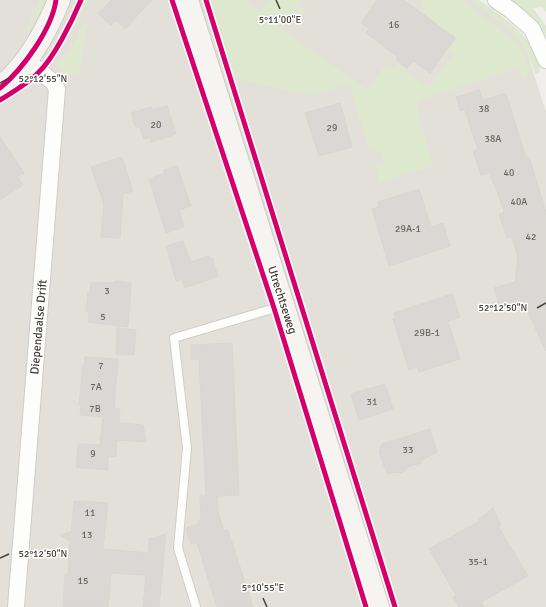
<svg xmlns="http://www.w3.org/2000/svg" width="546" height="607" viewBox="0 0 546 607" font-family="Signika,sans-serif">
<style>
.residential{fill:#e3e0da}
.green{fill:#dde8ce}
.building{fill:#dad8d4;stroke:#d8d6d1}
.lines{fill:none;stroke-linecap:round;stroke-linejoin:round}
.lane-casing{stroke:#cecdc9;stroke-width:10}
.street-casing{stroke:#cecdc9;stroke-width:18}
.secondary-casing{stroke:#cecbc3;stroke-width:24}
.lane{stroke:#fdfdfc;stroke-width:8}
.street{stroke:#fdfdfc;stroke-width:16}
.secondary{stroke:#f5f4f0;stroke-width:22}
.cycleway-casing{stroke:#fff;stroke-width:8}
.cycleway{stroke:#d6006c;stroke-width:5}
.ticks{fill:none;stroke:#454038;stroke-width:1.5}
.labels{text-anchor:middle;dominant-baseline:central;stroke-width:3;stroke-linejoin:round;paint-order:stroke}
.number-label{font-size:10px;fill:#6b6760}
.street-label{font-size:12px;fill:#454038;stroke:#fff}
.ticks-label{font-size:10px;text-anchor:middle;fill:#454038;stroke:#fff;stroke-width:3;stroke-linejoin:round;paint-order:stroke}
</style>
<rect width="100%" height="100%" fill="#f0efeb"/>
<path class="residential" d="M0 0H475L517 32 526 49 546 112V607H0Z"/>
<path class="green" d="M40 0H46L28 33 24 31Z
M84 0H89L74 29 70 27Z
M208 0H247L259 13 268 0H301L299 4 307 11 278 27 368 90 386 64 394 69 398 63 406 68 405 71 428 87 454 55 448 50 457 38 423 13 425 9 420 5 424 0H462L515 41 521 48 531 75 523 78 519 68 417 101 420 122 434 166 380 182 375 165 384 163 380 150 370 152 349 84 312 96 232 78Z
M470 0H479C505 19 536 37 540 72L535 74C524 34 501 24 470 0Z
M512 0H546V12L542 7 533 8 546 26V36L534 18Z
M88 17 80 73 70 76 56 66 61 57 65 59Z"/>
<path class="building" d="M111 0H152L125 29 116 20 111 25 98 14Z
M377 0H404L455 38 430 73 413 61 407 69 396 60 398 57 366 33 369 28 361 23Z
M479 90 483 100 506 93 526 158 529 157 546 212V351L524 304 522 305 521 301 500 308 494 288 515 282 518 257 512 237 507 238 499 214 504 212 498 193 489 173 481 175 473 151 478 149 471 129 465 109 460 111 456 97Z
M340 103 352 147 319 156 305 113Z
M167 106 176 134 151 142 150 137 144 139 140 128 135 126 131 113 151 107 153 110Z
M0 136 24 173 17 176 23 185 0 200Z
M122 157 133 191 123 194 120 238 101 237 104 204 91 167Z
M177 166 191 206 179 210 184 227 166 233 149 179 165 173 164 170Z
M419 189 431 227 443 223 450 246 389 266 372 209 379 207 378 202Z
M183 241 190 260 191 262 209 256 211 259 212 258 218 276 185 288 182 279 176 281 166 246Z
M116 281 131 283 128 327 88 322 89 311H86L88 292H90L91 282 115 283Z
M452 294 460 317 448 321 460 359 419 372 417 367 409 370 393 319 396 318 394 313Z
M117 328 136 330 134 355 116 354Z
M232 343 239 495 217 496 218 513 224 531 228 530 253 607H217L197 543 191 544 186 528 198 524V520H201L200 496H206L199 359H191V345Z
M85 357 118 359 114 408 120 409 119 423 143 425 146 442 117 440 116 457 108 456V470L76 467 78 444 100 445 103 417 80 415 81 405H79L83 366 84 367Z
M385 384 393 409 359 420 351 394Z
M430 429 437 452 420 461 421 463 407 467 402 473 396 472 387 474 379 451 382 444Z
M74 501 108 503 103 549 148 553 149 539 166 534 159 607H143L146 575 111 573 108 607H63L65 574H68L70 541 60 535 71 532Z
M493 508 501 525 498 526 528 576 481 602 484 607H459L453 597 456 595 429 549 480 521 479 519Z"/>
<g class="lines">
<g class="lane-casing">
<path id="lane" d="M196 607 178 548 187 448 174 338 282 306"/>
</g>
<g class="street-casing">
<path id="street" d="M496 0 512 11 532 29 546 60
M16 607 57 89 53 82 26 60"/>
</g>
<g class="secondary-casing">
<path id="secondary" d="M187 0 378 607
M0 88C27 66 46 32 59 0"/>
</g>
<use href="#lane" class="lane"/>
<use href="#street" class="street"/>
<use href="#secondary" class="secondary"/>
<g class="cycleway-casing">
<path id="cycleway" d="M172 0 274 308 366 607
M206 0 395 607
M0 88C23 69 52 29 56 0
M0 100C13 92 27 84 38 73 54 58 72 21 81 0"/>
</g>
<use href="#cycleway" class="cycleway"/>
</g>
<path class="ticks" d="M276 0 280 9M0 83 9 78M537 308 546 303M0 558 9 554M263 598 267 607"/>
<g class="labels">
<g class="number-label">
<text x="394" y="25">16</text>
<text x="484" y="109">38</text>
<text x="156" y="125">20</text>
<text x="332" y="128">29</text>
<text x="493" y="139">38A</text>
<text x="509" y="173">40</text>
<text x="519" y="202">40A</text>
<text x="408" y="229">29A-1</text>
<text x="531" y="237">42</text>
<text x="107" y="291">3</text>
<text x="103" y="317">5</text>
<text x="427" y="333">29B-1</text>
<text x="101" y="366">7</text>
<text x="96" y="387">7A</text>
<text x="372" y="402">31</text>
<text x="95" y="409">7B</text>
<text x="408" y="450">33</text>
<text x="93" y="454">9</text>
<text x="90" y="513">11</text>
<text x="87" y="535">13</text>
<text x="478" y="562">35-1</text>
<text x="83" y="581">15</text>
</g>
<g class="street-label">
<text transform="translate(282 300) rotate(72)">Utrechtseweg</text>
<text transform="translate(39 327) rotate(-85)">Diependaalse Drift</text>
</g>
</g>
<g class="ticks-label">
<text x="280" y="23">5°11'00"E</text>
<text x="43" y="82">52°12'55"N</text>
<text x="503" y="311">52°12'50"N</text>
<text x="43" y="557">52°12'50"N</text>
<text x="263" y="591">5°10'55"E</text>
</g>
</svg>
